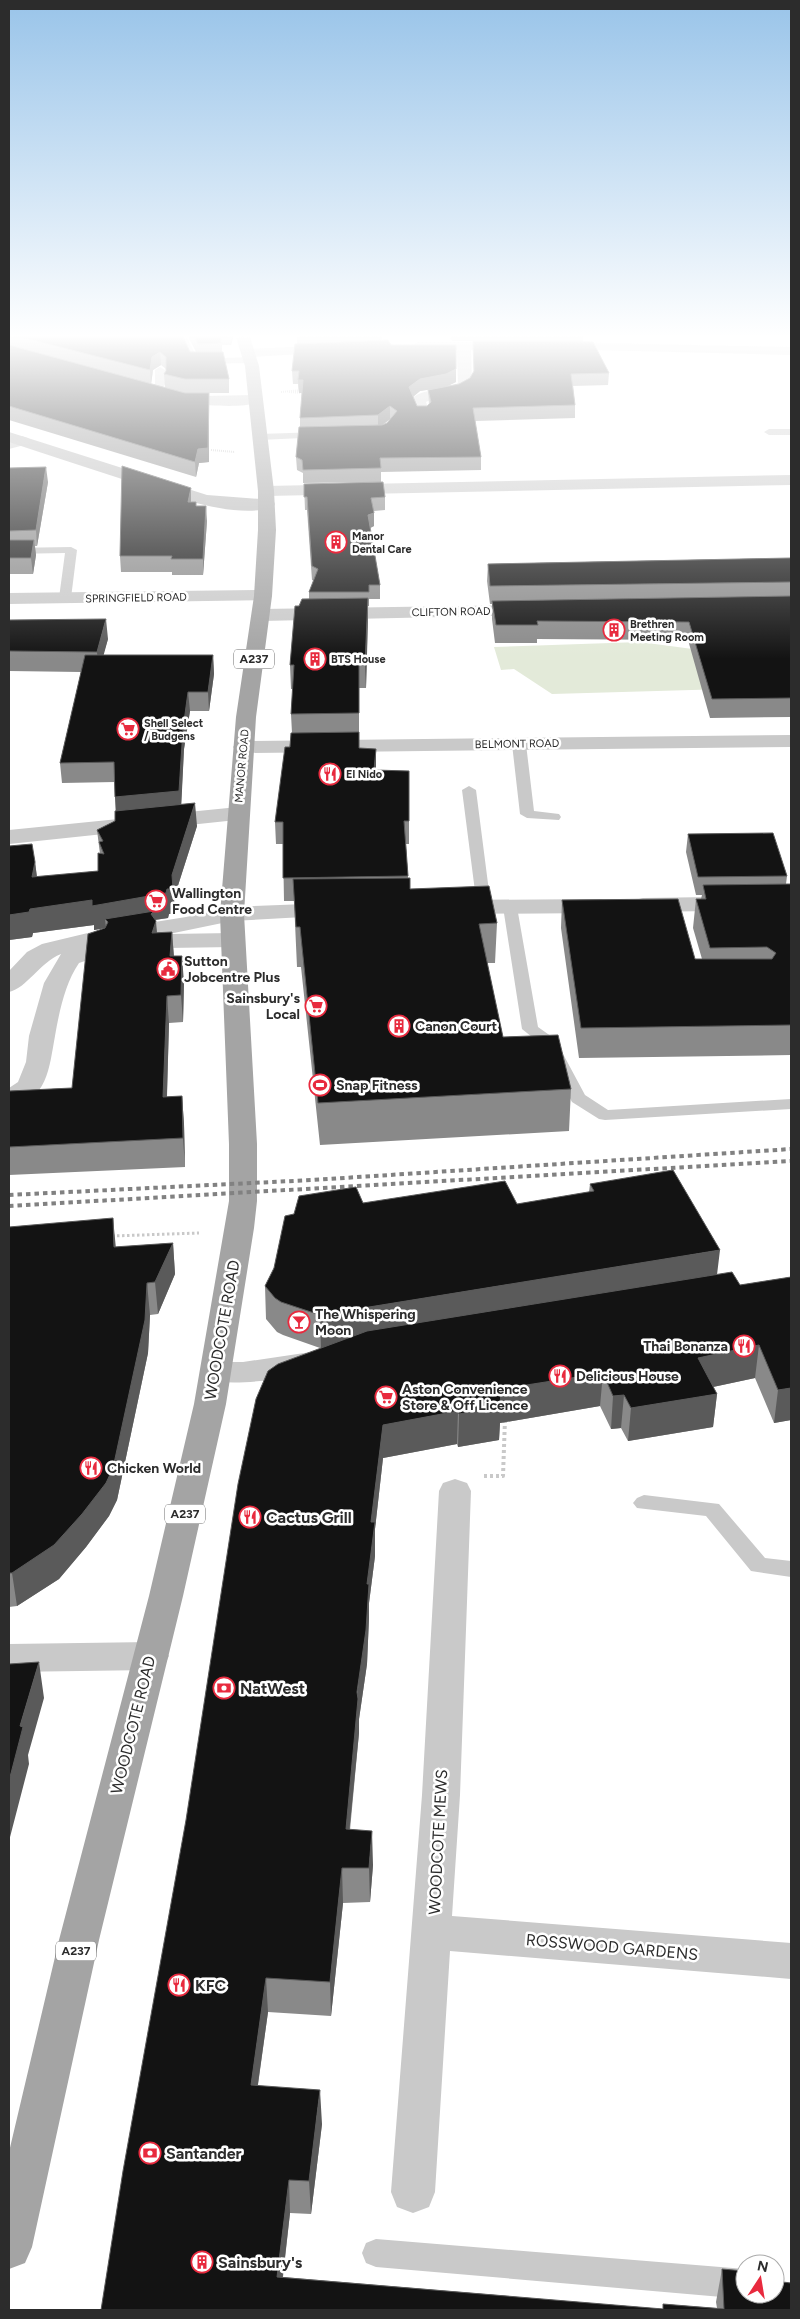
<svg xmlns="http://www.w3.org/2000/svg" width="800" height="2319" viewBox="0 0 800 2319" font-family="Figtree,sans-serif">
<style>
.green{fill:#e3ead9}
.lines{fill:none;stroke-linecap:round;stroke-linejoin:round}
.path-far2{stroke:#c9c9c9;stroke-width:2;stroke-dasharray:1 1;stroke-linecap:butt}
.path-far1{stroke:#c9c9c9;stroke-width:3;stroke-dasharray:2.5 2.5;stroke-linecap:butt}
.path{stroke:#c9c9c9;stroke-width:4;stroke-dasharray:3 3;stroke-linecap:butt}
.lane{fill:#c9c9c9;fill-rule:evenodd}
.street{fill:#c9c9c9;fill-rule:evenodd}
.secondary{fill:#b6b6b6;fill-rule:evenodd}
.primary{fill:#a4a4a4;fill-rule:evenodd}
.rail{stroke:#818181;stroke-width:4;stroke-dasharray:4.5 4;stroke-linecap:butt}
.wall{fill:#898989;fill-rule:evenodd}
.shaded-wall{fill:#5a5a5a}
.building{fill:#131313;stroke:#5a5a5a}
.labels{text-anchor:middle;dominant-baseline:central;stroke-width:5;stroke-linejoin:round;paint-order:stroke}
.far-poi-label{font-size:11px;font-weight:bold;fill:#2c2c2c;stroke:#fff;text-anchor:start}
.far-street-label{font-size:11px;fill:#2c2c2c;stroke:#fff}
.shield{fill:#fff;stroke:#6b6b6b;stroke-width:1}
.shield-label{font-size:12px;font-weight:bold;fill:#2c2c2c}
.poi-label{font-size:14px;font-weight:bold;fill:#2c2c2c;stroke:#fff;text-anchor:start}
.near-street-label{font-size:16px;fill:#2c2c2c;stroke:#fff}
.near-poi-label{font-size:16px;font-weight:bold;fill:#2c2c2c;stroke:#fff;text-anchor:start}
</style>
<rect width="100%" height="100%" fill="#fff"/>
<path class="green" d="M640 642 715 652 762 688 552 694 514 669 501 670 494 647Z"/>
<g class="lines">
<path class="path-far2" d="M281 392 302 390
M289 392 304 393
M211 450 235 452"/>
<path class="path-far1" d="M112 1236 199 1233"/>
<path class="path" d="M484 1476H503L505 1419"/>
<path class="lane" d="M177 334H185L198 359 250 357 255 360 250 363 192 364Z
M160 367 165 370V385L152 393H146V389L155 384V370Z
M791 429V435H769L764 432 769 429Z
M321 432 326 435 325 437 259 440 254 437 259 434Z
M71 547 77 550 71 598 65 602 59 598 65 553 9 554V548Z
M519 740 526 744 534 811 559 814 561 817 559 820 527 818 520 814 512 744Z
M469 786 476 790 491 907 484 911 477 907 462 790Z
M510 903 517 907 538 1027 555 1039 585 1095 608 1110 791 1099V1109L605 1120 599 1119 572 1102 542 1045 522 1029 503 907Z
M644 1495 719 1504 765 1558 791 1561V1577L751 1571 706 1516 637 1508 633 1503 637 1498Z
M376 2239 745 2269V2294H755L745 2299 376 2267 366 2263 362 2253 366 2243Z"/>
<path class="street" d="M418 342H510L517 346 510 350H471L472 384C462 400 444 395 428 401L426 402 430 414 427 417H417L410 401C422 385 444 395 458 383L457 350 413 349 411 346Z
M558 342 791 347V355L553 349 551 346Z
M332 345 339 349 337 352 249 357 242 353 249 349Z
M171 392 206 396 254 395 262 400C254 411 180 404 166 400L163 397 166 394Z
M22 436 28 438 30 441 28 444 9 449V439Z
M791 475V485L266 496 260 495 258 491 260 487 266 486Z
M263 590 269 592 272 596 269 600 9 604V593Z
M529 605 536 607 538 611 536 615 261 621 254 619 252 615 254 611 261 609Z
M791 735V747L243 753 236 751 233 747 236 743 243 741Z
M238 807 246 809 249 814 246 819 9 844V830Z
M791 896V910L643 912 635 910 631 905 635 900 643 898Z
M600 899 608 901 612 906 608 911 600 913 455 914 447 912 443 907 447 902 455 900Z
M332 903 340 905 344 910 340 915 232 921 169 934 233 933 241 935 245 940 241 945 233 947 167 948 159 946 155 941 159 936 163 935 106 944 109 949 106 954 79 963C65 983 59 1013 55 1036 49 1068 48 1100 9 1108V1088L18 1082 26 1062 29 1036 44 983 61 954C39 963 27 988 9 992V971L27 952 42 944 92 932 186 917 232 907Z
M311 1352 322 1355 326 1362 322 1369C291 1378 234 1388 204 1379L200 1372 204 1365 215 1362H243Z
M455 1479 467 1483 471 1491 460 1795 452 1916 791 1943V1979L450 1951 435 2192 429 2207 413 2213 397 2207 391 2192 422 1795 439 1491 443 1483Z
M151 1642 164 1646 169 1656 164 1666 151 1670 9 1672V1644Z"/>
<path class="secondary" d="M9 432 207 495 273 500 275 504 273 508C226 519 169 494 125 480 86 467 47 455 9 442Z"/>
<path class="primary" d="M235 334H249L259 366 274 491 276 530 272 596 256 717 244 914 257 1144V1201L254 1228 226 1404 183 1596 99 1940 32 2247 25 2263 9 2269V2152L59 1940 149 1596 194 1404 229 1201V1144L220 914 236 717 254 596 258 530V491L245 366Z"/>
<path class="rail" d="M9 1195 312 1180 791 1149
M9 1206 791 1161"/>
</g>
<path class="wall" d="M9 334 196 352 187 334H234L231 345H222V352L229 379V393H209V462L199 463 196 477 9 420ZM161 365 166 369V371L164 374 165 387 151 384 153 370Z
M297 334H382V341L456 382 447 386 459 384 470 378 474 372 473 341H452L449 334H583V342L609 373 608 385 573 386 575 405V418L475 421 481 457V470L381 472V482L303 483V473L297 470 296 457 300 427V418L302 393H299L298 384H293L292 371 297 344ZM438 388 428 390 429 405 427 406H417L413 397 420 391ZM390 419 387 423 383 425Z
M9 468 48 482 37 546H35L36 555 33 574H9Z
M304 484 385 497V510L374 511V526L370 528 380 585V599H369V606H368L366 688H359V748L376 749V771H409V844H406L408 878 410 889 497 923 495 963H487L503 1037 571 1089 569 1131 320 1145 301 967H297L294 901H284L283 844H276L275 822 292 733 291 714 293 689H291L290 665 299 606 309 599V592L314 581 312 580 307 510H305Z
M191 502 196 506 207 521 203 575H172V572H121L120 556Z
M791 558V717L710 718 688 640 537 639V643H495L492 619V604H490L487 581 488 564Z
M9 620 108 639 103 655H213L214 674 209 711H190L184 749 181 804 197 826 174 898 175 913 169 914 168 918 155 920 157 933 172 932 174 956 184 983 183 1022 169 1023 167 1097 182 1096 184 1124 185 1167 9 1175V1091L72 1088 105 928 94 930V925L33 933 32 937 9 940V846L35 862 37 877 98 871 100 854 97 830 115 821 116 811 115 782 62 783 60 763 81 672 9 671Z
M688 834 787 876 786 884H791V1055L579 1058 561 928 562 900 695 959H702L693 928 696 899H701L702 895H696L686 852Z
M590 1184 717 1274 740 1285 791 1277V1420L774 1423 755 1378 713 1387 717 1394 713 1427 628 1441 621 1428 611 1429 600 1406 500 1423 499 1440 458 1447 457 1444 383 1458 375 1529V1556L369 1603V1618L367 1664 359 1719V1733L350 1830 373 1865 370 1902 343 1903 331 2016 268 2012 258 2085 322 2124 311 2214 290 2213 283 2277 663 2309V2304L717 2308 716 2302 722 2269 791 2310H101L320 1348 283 1335 277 1332 266 1319 265 1286 363 1203 517 1204 589 1192Z
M9 1227 116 1247 173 1243 175 1274 158 1314 150 1315 148 1353 117 1500 109 1516 86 1547 59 1579 17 1606 9 1607Z"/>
<path class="shaded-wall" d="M230 334H234L231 345Z
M160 352 161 365 153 370 151 384 150 370 152 357Z
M456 369V382L446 387 420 391 409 400V387L420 379Z
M298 380H303V393H299Z
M209 393V462L199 463 196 477 195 462Z
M390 406V419L378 428V415Z
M46 467 48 482 37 546 36 530Z
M191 488V503L188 502Z
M206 506 207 521 203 575V559Z
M374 513V526L368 529V515Z
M34 540 36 555 33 574 31 558Z
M368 598V621L366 688 365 664Z
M106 619 108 639 99 672 97 652Z
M213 655 214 674 209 711 208 692Z
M188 692 190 711 184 749 181 811 116 817 115 797 183 729Z
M376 749V771L374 770Z
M195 803 197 826 174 898 175 913 169 914 168 918 154 920 156 921 158 947 108 922 105 919 106 928 94 930V925L33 933 32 937 9 940V915L30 909 172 875Z
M35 862 38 886 32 877Z
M172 932 174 959 170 956Z
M182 956 184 983 183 1022 181 995Z
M167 996 169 1023 166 1125 163 1097Z
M182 1096 184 1124 185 1167 183 1138Z
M113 1218 116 1249 114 1247Z
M173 1243 175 1274 158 1314 155 1282Z
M720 1250 716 1283 321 1348 320 1315Z
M147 1283 150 1315 148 1353 117 1500 109 1516 86 1547 59 1579 17 1606 12 1573Z
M759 1345 755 1378 694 1391 698 1358Z
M603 1373 600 1406 500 1423 499 1440 458 1447 459 1414 501 1389Z
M791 1388V1420L774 1423 778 1390Z
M717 1394 713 1427 628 1441 631 1408Z
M624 1395 621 1428 611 1429 613 1396Z
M458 1411 457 1444 383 1458 375 1529V1556L369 1603V1618L367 1664 359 1719V1733L346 1864V1829L367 1584 371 1522 383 1425Z
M39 1662 44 1698 28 1755 29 1764 9 1841V1781L20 1726Z
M372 1831 373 1865 370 1902 369 1868Z
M342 1868 343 1903 331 2016 330 1982Z
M266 1978 268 2012 253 2119 251 2085Z
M320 2090 322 2124 311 2214 309 2181Z
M289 2180 290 2213 279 2309 277 2277Z"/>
<path class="building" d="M9 334H182L190 352H223L229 379H185L164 374 166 371V357L160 352 152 357 150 370Z
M193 334H220L221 343 198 344Z
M388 340 391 345H456V369L446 374 420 379 409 387 417 406H427L431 402 428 390 459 384 470 378 474 371 473 341 593 342 609 373 571 374 575 405 473 408 481 457 380 458 381 468 303 470 302 460 296 457 299 427 382 425 387 423 397 411 390 406 378 415 300 418 303 380H298L299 371H292L295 344Z
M9 345 185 393H209L208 448 198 449 195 462 9 406Z
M122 466 191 488 188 502H196V506H206L203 559H171L172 556H120Z
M46 467 36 530 9 531V468Z
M383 482 385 497 371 498 374 513 368 515 380 585H369V592H309L318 569 312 566 307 497H304V484Z
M9 540H34L31 558H9Z
M791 558V582L490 586 488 564Z
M791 596V698L712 699 689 622 537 621 538 625H496L492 601Z
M368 598 365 664H359V713L291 714 294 665H290L295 606H299L302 599Z
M106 619 97 652 9 651V620Z
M85 655H213L208 692H188L183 729 179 791 115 797 114 762 60 763Z
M359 732V748L376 749 374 770 409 771V821H404L408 876 283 878V822H275L285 747H290L291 733Z
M195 803 172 875 173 889H167L166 893 92 906V900L30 909 29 912 9 915V846L32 844 35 862 32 877 98 871V853L104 854 99 842 103 841 97 830 115 821V811Z
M773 833 787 876 698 877 688 834Z
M410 878V889L489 886 497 923 479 924 503 1037 558 1035 571 1089 318 1103 300 927H296L293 879Z
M791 884V1025L581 1028 562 900 678 899 695 959H772L776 953 767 947 710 948 696 899H706L703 885Z
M154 911 151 914 156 921 152 933 172 932 170 956H182L181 995 167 996 163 1097 182 1096 183 1138 9 1147V1091L72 1088 88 934 105 928 108 922 105 919Z
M673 1170 720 1250 320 1315 281 1302 275 1298 265 1286 274 1268 285 1216 294 1214 299 1196 356 1187 363 1203 505 1181 517 1204 594 1191 590 1184Z
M113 1218 114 1247 173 1243 155 1282 147 1283 145 1320 113 1468 106 1483 82 1514 54 1545 12 1573H9V1227Z
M732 1272 740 1285 791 1277V1388L778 1390 759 1345 698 1358 717 1394 631 1408 624 1395 613 1396 603 1373 501 1389 500 1407 459 1414 458 1411 383 1425 371 1522H375L367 1584H369L366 1630 357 1692 358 1699 346 1829 372 1831 369 1868H342L330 1982 266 1978 251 2085 320 2090 309 2181 289 2180 277 2277 663 2309V2304L724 2309 722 2269 745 2271V2294H775V2281L791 2283V2310H101L123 2171 186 1820 238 1484 256 1399 268 1371 278 1364 367 1331Z
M39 1662 20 1726 23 1727 9 1781V1664Z"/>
<linearGradient id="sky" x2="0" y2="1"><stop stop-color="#99c4e9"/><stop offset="0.51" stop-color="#fff"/><stop offset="1" stop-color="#fff" stop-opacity="0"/></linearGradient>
<rect width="800" height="659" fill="url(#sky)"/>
<defs>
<g id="building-ring" transform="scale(1.125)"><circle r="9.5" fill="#fff" stroke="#e82a3e" stroke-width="1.5"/><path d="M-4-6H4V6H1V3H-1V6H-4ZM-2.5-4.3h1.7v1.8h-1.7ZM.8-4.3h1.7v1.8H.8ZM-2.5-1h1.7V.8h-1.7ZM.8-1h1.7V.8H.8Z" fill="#e82a3e"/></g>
<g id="supermarket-ring" transform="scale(1.125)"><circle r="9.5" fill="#fff" stroke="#e82a3e" stroke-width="1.5"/><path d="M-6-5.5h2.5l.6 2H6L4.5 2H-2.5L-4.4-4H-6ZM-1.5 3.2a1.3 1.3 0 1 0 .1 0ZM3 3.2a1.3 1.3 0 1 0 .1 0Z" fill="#e82a3e"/></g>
<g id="restaurant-ring" transform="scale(1.125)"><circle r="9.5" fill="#fff" stroke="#e82a3e" stroke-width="1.5"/><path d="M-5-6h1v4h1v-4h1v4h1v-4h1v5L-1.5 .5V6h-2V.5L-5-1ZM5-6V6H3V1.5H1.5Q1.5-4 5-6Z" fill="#e82a3e"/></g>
<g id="civic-ring" transform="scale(1.125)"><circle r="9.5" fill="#fff" stroke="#e82a3e" stroke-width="1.5"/><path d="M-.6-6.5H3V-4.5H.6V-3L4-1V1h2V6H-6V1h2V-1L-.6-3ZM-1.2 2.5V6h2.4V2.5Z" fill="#e82a3e"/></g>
<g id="stadium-ring" transform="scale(1.125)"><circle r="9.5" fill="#fff" stroke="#e82a3e" stroke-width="1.5"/><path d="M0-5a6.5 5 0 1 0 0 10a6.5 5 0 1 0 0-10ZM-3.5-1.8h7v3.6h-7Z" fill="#e82a3e"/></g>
<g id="bar-ring" transform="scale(1.125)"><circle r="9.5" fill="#fff" stroke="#e82a3e" stroke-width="1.5"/><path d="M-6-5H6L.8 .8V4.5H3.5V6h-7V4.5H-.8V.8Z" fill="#e82a3e"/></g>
<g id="bank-ring" transform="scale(1.125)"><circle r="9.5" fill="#fff" stroke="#e82a3e" stroke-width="1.5"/><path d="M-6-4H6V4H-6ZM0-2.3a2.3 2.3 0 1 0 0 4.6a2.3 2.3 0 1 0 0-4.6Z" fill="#e82a3e"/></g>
</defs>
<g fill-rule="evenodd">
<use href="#building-ring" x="336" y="542"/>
<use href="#building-ring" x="614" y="630"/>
<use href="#building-ring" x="315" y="659"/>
<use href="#supermarket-ring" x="128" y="729"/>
<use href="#restaurant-ring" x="330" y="774"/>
<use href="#supermarket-ring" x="156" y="901"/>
<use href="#civic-ring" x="168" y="969"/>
<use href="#supermarket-ring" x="316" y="1006"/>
<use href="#building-ring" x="399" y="1026"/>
<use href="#stadium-ring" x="320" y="1085"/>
<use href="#bar-ring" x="299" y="1322"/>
<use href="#restaurant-ring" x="744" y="1346"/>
<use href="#restaurant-ring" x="560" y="1376"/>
<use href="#supermarket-ring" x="386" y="1397"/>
<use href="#restaurant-ring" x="91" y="1468"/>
<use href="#restaurant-ring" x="250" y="1517"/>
<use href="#bank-ring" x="224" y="1688"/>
<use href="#restaurant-ring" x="179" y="1985"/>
<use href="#bank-ring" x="150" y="2153"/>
<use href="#building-ring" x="202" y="2262"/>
</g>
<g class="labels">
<g class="far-poi-label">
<text x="352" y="536">Manor<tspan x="352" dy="13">Dental Care</tspan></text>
<text x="630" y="624">Brethren<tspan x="630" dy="13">Meeting Room</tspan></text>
<text x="331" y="659">BTS House</text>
<text x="144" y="723">Shell Select<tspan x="144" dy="13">/ Budgens</tspan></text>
<text x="346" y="774">El Nido</text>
</g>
<g class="far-street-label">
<text transform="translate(136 598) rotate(-1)">SPRINGFIELD ROAD</text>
<text transform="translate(451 612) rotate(-1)">CLIFTON ROAD</text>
<text transform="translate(517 744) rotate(-1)">BELMONT ROAD</text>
<text transform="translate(242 766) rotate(-85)">MANOR ROAD</text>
</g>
<g class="shield">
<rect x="234" y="649.5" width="40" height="19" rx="4"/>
<rect x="165" y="1504.5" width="40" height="19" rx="4"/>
<rect x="56" y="1941.5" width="40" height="19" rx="4"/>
</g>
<g class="shield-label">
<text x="254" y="659">A237</text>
<text x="185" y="1514">A237</text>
<text x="76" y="1951">A237</text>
</g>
<g class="poi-label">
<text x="172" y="893">Wallington<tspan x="172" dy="16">Food Centre</tspan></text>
<text x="184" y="961">Sutton<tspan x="184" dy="16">Jobcentre Plus</tspan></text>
<text x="300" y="998" text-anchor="end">Sainsbury's<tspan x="300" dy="16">Local</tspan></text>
<text x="415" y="1026">Canon Court</text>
<text x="336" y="1085">Snap Fitness</text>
<text x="315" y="1314">The Whispering<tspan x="315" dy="16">Moon</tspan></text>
<text x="728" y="1346" text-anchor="end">Thai Bonanza</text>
<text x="576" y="1376">Delicious House</text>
<text x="402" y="1389">Aston Convenience<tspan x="402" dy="16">Store &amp; Off Licence</tspan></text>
<text x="107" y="1468">Chicken World</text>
</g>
<g class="near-street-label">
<text transform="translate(222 1330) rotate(-80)">WOODCOTE ROAD</text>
<text transform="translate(133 1725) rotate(-76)">WOODCOTE ROAD</text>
<text transform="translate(438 1842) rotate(-87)">WOODCOTE MEWS</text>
<text transform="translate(612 1947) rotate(5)">ROSSWOOD GARDENS</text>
</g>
<g class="near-poi-label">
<text x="266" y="1517">Cactus Grill</text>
<text x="240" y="1688">NatWest</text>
<text x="195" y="1985">KFC</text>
<text x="166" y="2153">Santander</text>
<text x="218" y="2262">Sainsbury's</text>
</g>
</g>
<rect width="800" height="2319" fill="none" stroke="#2c2c2c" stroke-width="20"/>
<g transform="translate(760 2279) rotate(12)"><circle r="24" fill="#ffffff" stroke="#ababab"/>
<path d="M0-4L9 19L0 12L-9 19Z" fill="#e82a3e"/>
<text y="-8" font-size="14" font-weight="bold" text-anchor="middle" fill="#2c2c2c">N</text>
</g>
</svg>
